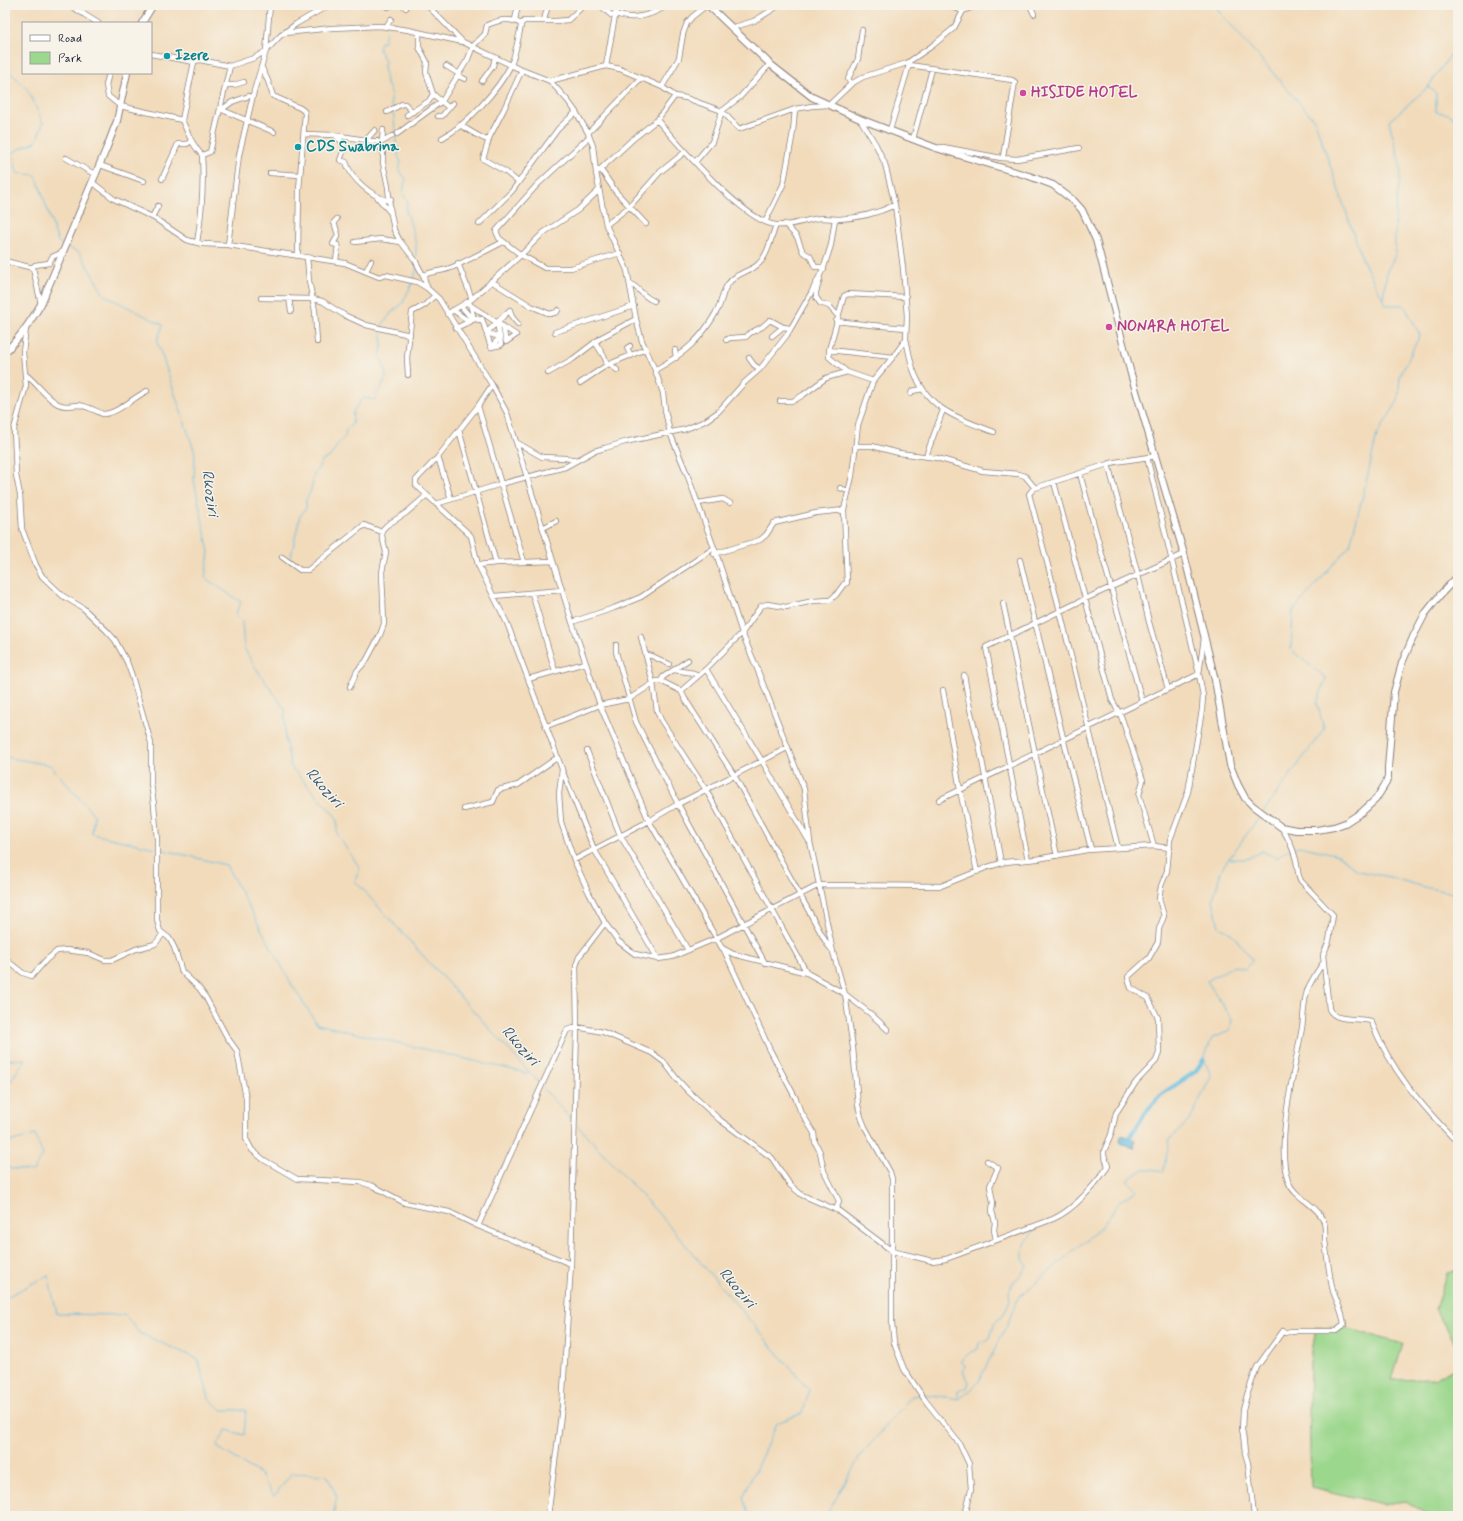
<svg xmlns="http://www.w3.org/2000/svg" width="1463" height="1521" viewBox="0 0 1463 1521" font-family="Mynerve,sans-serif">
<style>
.green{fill:#9bd78c;stroke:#5e7c64}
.water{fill:#64bde2;stroke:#43708e}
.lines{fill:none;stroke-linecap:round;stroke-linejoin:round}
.stream{stroke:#64bde2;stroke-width:1}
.canal{stroke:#64bde2;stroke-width:4}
.minor-casing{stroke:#8a7e7b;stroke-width:6}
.major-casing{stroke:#8a7e7b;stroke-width:8}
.minor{stroke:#fff;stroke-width:4.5}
.major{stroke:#fff;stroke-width:6}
.culture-dot{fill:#0f9aa8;stroke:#f7f3e8;stroke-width:1.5}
.hotel-dot{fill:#d1479c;stroke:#f7f3e8;stroke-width:1.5}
.labels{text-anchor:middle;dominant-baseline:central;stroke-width:3;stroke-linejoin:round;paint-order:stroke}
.culture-label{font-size:15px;font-weight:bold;fill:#0d838f;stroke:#f7f3e8;text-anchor:start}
.hotel-label{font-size:15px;font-weight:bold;fill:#b23c85;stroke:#f7f3e8;text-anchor:start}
.water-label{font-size:16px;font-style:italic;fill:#395875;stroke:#f7f3e8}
</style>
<rect width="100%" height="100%" fill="#f7f3e8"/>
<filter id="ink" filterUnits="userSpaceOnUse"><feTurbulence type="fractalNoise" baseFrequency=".025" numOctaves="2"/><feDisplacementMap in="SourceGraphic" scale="8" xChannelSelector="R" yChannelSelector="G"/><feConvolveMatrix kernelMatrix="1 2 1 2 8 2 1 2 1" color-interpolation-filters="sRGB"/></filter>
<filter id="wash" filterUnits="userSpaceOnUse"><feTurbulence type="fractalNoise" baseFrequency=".012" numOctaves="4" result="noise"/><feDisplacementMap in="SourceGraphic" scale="16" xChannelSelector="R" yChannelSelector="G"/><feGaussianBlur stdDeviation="0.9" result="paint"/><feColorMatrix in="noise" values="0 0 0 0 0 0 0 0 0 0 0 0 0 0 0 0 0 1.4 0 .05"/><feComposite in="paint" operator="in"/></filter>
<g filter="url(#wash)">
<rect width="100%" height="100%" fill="#f2dbbb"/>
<path class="green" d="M1458 1271V1516H1430L1406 1501 1383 1504 1311 1487 1309 1410 1310 1362 1316 1328 1338 1326 1403 1344 1392 1380 1434 1379 1458 1366V1349L1435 1309 1447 1273Z"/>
<path class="water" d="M1121 1135 1135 1140 1134 1148 1121 1143 1120 1140Z"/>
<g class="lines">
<path class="stream" d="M1215 5 1217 9 1315 121 1363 261 1386 305H1404L1420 335 1400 376 1398 401 1377 435 1365 487 1350 545 1293 611 1291 650 1326 678 1317 703 1324 729 1264 811
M1453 5 1458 24
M386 32 384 42H381L379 49 385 61 384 66 386 82 391 92V107
M5 67 28 90 43 123 36 142 13 152 17 173 36 175 58 242 63 245
M1428 87 1436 93V112L1449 114 1458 122
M393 112 394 118 395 132
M396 135V145L399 151 398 156 401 162 399 170 406 179C404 185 401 195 407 200L406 213 408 215 416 244V258
M67 247 80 253 104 295 163 325 157 341 195 453 194 480 209 552 205 578 241 602 235 615 242 622 244 648 255 667 285 709V738L291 767 337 818V835L360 868 355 881 540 1084
M414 279 417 267
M1383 298 1387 271 1395 256V215L1401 169 1389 121 1428 87 1458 44
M382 327V325L392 312 402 304 413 282
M290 561 300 516 306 508V500L311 490 314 475 323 460 330 457 338 444 345 437 346 429 352 425 353 412 361 400 364 398 375 400 378 392 381 389 386 377V371L380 356 382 347V334L384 331
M5 757 50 765 94 815 92 834 155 848
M1294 848 1299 846 1339 855 1358 871 1390 877 1424 887 1458 894
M160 849 226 865 289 980 317 1024 530 1074
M1229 859H1247L1262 851 1277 858 1287 850 1291 849
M5 1060 25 1059 5 1090
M543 1088 572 1120
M577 1125 667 1223 809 1390 803 1413 777 1423 743 1497 749 1516
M5 1143 35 1135 43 1155 33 1171 5 1168
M5 1294 7 1297 48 1275 57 1314 125 1315 139 1333 198 1359 209 1398 221 1410H246L244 1435 226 1430 217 1447 260 1474 274 1496 292 1473 327 1475 337 1497 333 1516
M924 1394 959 1399 971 1390 978 1382 1007 1326 1017 1299 1102 1226 1121 1200 1137 1190 1127 1180 1144 1169 1163 1172 1170 1139 1190 1120 1211 1076 1204 1059 1212 1038 1230 1031 1232 1019 1207 981 1233 966 1245 969 1253 960 1231 933 1219 927 1213 899 1222 868 1260 816
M958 1398V1391L967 1388 969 1382C966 1374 961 1376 965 1365L962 1362 961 1360 970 1353 978 1349 979 1343 982 1341 984 1342 990 1338 995 1322 1003 1316 1010 1300 1009 1292 1012 1285 1014 1281 1021 1275 1027 1266C1016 1253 1028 1236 1039 1227
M826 1516 860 1456 912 1396 919 1395"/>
<path class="canal" d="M1130 1137 1148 1109 1162 1094 1195 1072 1204 1059"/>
</g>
</g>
<g filter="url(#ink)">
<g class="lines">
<g class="minor-casing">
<path id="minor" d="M69 5 98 23
M403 5 406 8
M427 5 463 42 517 68 550 81 606 66 620 69 662 87 675 96 686 98 722 111 739 129 795 109 812 106 829 105 851 84 863 77 907 63 932 46 954 28 963 11 978 5
M600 5 611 15C617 13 623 17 629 17 642 18 657 12 668 5
M946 5 963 11
M1030 5 1034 14
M388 7 393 5
M515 20 518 5
M544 20 548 5
M521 24 524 21H556L568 20 584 5
M386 27 391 19
M731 28 754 21 780 5
M285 33 332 28 380 26 408 30 463 42
M419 33V47L427 62 426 72 433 94 449 108
M151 54 194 62 195 61 200 60 230 66 254 58 266 51 280 36 296 24 329 5
M907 63 909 65 1012 80 1015 82 1003 157 1001 158 943 147 936 148
M446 66 459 74
M606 66 617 5
M262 68 268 81 273 96 300 108 304 111 305 114 299 190 298 255
M109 73 106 85 108 96 120 106 182 120 194 62
M458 76 465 79
M482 81 493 66 495 57
M550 81 568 101 576 112 588 133 593 146 596 173 606 225 627 270 636 319 642 341 655 370 663 393 665 410 670 433 687 474 716 553 742 633 756 666 804 789 810 842 815 865 833 952 845 994 872 1015 888 1030
M851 84 848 79 858 59 862 30
M226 85H234L244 82
M662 87 679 58 683 34 687 23 692 17 707 5
M220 109 274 132
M221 110 232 102 249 96
M387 112 402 104H405L413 112
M407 115 429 101 433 94
M438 116H442L453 103
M182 120C188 133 192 145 202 155
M657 120C679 145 744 222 776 225 791 227 806 219 821 218 827 218 833 219 839 219 858 218 878 213 895 205
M460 125C465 128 484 140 488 140L504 109 522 70
M890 130 909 65
M588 133 641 78
M304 134 334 135 379 142H382L392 136
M397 134 442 101 468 59 473 46 485 34 487 25C499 20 510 17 521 24V26C518 39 516 52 511 65 498 90 467 125 442 138
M335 135 344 144 343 152 340 160 346 162C351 179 371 196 389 201L391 199
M589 137 537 185 496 231 499 238 521 255 545 268H571L620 253
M367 139 375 130
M489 139 483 159 506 172 518 182
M913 139 932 69
M377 141 383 152V163L388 187 390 208 394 230 400 241 415 260 424 277
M382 142 383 130
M66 158 96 175
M1001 158 1017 159 1079 148
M695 162 712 142 722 111 740 97 770 64
M100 165 144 181
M601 170 616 192 646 224
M270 173 300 175
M596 173 633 139 657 120 675 96
M162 179 178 144H187L191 141
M92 182 114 199 154 218 187 240 202 244 228 245 345 263 379 277 386 275 417 282 427 288 439 299 492 385 507 413 572 622 600 705 649 821 722 948 733 954 807 973 845 994 853 1048 858 1105 861 1117 865 1127 890 1172 892 1179V1323L894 1343 904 1369 925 1400 959 1443 969 1464 971 1489 965 1516
M378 198 390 212
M152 217 158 206
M765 222 783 185 785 176 793 132 795 109
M479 224 512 191 558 129 576 112
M785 224 797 237 803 252 810 256 815 267H824V269
M606 225 630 206 660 172 685 152
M355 242 381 239 401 242
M197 243C202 213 204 185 202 155L210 152 230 66
M228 245 239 155 254 91 266 51 270 5
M307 257 309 281 315 311 317 342
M5 261 33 268 41 304
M336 261 338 245 333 244 338 235 334 222 337 219
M458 263 472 299
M33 267 35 265 49 263 52 257 63 252
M366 271 371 261
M820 279 816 292V297L820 303 829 306 838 316
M491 281 531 306 550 314 557 312 558 310
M630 283C639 288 643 297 654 301
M427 287 424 278 426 274C435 271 445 271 453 267 470 259 486 251 503 242
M261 298 313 299 322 301 344 315 366 325 410 335
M289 298 291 311
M467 303 516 335 506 342 503 326
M470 304 474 319
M461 306 472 319
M453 310 470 322
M447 314 472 299 521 255 543 233 578 210 599 190
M836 321 871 325 906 328
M26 328 23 352 26 386 14 429 16 475 20 495 22 529 36 565 42 576 63 596 83 608 107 631 115 640 127 662 132 676 151 743V783L154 805 157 839V920L160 931 169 938 174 947 182 972 199 988 206 998 227 1037 237 1051 246 1098V1139L252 1150 264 1160 297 1179 360 1182 373 1186 405 1203 449 1212 478 1226 571 1264
M456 328 477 318 478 320 482 319 491 347 501 345 500 337 491 347
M487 332 510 310 512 317 518 324
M555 332 634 306
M487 333 500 337 497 323
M772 336 783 327 790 328
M906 339C908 349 910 359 913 369 927 410 958 418 994 432
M726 340 730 338 746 337 750 333 762 327 770 320 783 327
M595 342 605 358 607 365
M630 346 627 348 631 356
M675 350 676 358
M829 350 893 357
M749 358 754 365 760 369
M610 364 617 370
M655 370C685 353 701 340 718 309 722 301 722 292 728 284 735 274 747 272 756 266 768 258 771 237 776 225
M548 373 573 359 602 337 636 319
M25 374C37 383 45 397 58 404 66 408 71 405 79 405 87 406 96 411 103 414 117 414 134 397 147 391
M408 375 407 358 412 312 425 305 435 295
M873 381 847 372 829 357V350L844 296 848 294 906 297
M580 383 607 365 646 349
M492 385 478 406 438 457 416 480V485L471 536 478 565 507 623 562 769 559 794 561 822 574 860 589 893 605 923 618 941 635 954 658 959 672 957 717 938 819 885 941 886 988 867 1005 862 1037 859 1087 850 1154 846 1170 848
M911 394 912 391 923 389
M780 401H793L803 395 826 378 847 372
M478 406 524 562
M459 430 496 563
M516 442 542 457 565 458 578 460
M855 446H872L899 453 937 458 983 471 1019 474 1025 476 1035 488 1108 464
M926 456 943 410
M1156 456 1115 462 1108 464 1138 575 1149 622 1168 689
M438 457 451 499
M1080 474 1142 701
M1054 482 1112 700 1121 716 1143 780 1139 795 1154 846
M840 488 848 491
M1034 488 1029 494 1060 611 1118 848
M698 503 723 499 730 503
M436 504 501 484 565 467 594 451 605 448 625 442 686 429 705 421 718 412 744 383 760 369 787 335 811 293 824 267 831 245 835 219
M543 528 556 521
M714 554 760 540 766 535 774 523 816 513 844 510
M282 557 300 570H308L364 525 382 532
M1020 560 1069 762 1091 849
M478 565 496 563 553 561
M532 593 555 671
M494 596 562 590
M1003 603 1057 856
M572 622 614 608 641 597 714 548
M641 637 653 683 657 711 661 720 706 790 807 973
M616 645V652L636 722 678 804 765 963
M647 655 652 656 669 664
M706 669 762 761 809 841
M674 670 694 673 697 677
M964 675 970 709 979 744 1001 863
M528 679 585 663
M661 681 663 677 688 660
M350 687 357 671 366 661 380 635 384 624 382 572 386 552 382 536V530L387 525 406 513 427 495
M943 690 960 790 977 872
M681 691 706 669 742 633 761 606 767 604 786 607 813 601 830 600 836 595 844 584 847 583 844 510 852 476 858 425 873 381 893 357 906 339 907 316 903 268 895 205 885 164 876 145 860 119
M547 726 600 705 629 699 657 681H661L681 691 685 699 734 775 827 944 832 950
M587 751 620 835 688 950
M562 770 594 849 658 959
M939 800 1199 674 1147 457
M464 809 493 802 498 790 518 785 558 757
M1281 827C1288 837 1293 848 1296 860 1298 868 1297 874 1301 881L1333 915 1329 941 1323 955 1329 1009C1336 1023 1357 1017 1371 1021 1391 1071 1421 1105 1458 1143
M574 860 649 821 678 804 787 748
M1028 860 986 647 1085 599 1184 554
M724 950 770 1050 796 1099 800 1110 814 1133 815 1142 820 1152 824 1171 839 1201 836 1210
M5 959 23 973 32 976 46 960 57 951 66 950 88 953 105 960H112L136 949 155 944 163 934
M987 1161 998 1168 990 1186 993 1203 992 1211 995 1222 994 1230 996 1240
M478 1226 567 1030 577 1027 603 1032 652 1053 664 1062 677 1079 688 1091 720 1120 772 1158 790 1185 802 1195 839 1211 892 1251 932 1261 946 1259 1053 1219C1075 1209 1093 1187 1107 1168L1108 1166 1104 1155V1151L1111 1135 1116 1113 1136 1082 1156 1061 1159 1053 1158 1018 1148 998 1131 988 1128 977 1149 958 1158 942 1159 929 1164 916 1159 899 1161 886 1167 871 1170 840 1188 792 1202 710 1203 696 1199 674 1204 638
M548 1516 562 1407 571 1264 577 1027 576 966 579 957 605 923
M1254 1516 1248 1463 1245 1453 1243 1434 1242 1430 1243 1410 1247 1395 1257 1367 1283 1331 1285 1333 1291 1331H1336L1344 1325C1343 1313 1337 1302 1333 1291 1329 1274 1327 1257 1325 1240 1325 1233 1326 1226 1323 1219 1315 1203 1294 1198 1288 1181 1275 1144 1295 1068 1302 1028 1304 1015 1303 998 1309 986 1313 978 1318 970 1323 963"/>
</g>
<g class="major-casing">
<path id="major" d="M708 5 770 64 812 97 860 119 936 148 1029 176 1053 185 1074 201 1082 210 1096 240 1131 374 1184 554 1215 680 1230 765 1238 785 1245 798 1253 806 1281 827 1296 830H1317L1334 827 1345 823 1362 812 1376 799 1386 783 1388 777V768L1394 692 1402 663 1414 635 1425 614 1440 595 1458 576
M142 23 153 5
M5 352C20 338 31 321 41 304L107 147 117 121 127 73"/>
</g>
<use href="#minor" class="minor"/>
<use href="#major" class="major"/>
</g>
</g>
<g class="culture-dot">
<circle cx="167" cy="56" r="4"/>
<circle cx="298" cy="147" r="4"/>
</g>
<g class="hotel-dot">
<circle cx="1023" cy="93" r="4"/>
<circle cx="1109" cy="327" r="4"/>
</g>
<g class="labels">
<g class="culture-label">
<text x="175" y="56">Izere</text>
<text x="306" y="147">CDS Swabrina</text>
</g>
<g class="hotel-label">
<text x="1031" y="93">HISIDE HOTEL</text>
<text x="1117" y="327">NONARA HOTEL</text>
</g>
<g class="water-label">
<text transform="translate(210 493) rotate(82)">Rkoziri</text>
<text transform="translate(324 788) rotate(48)">Rkoziri</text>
<text transform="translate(520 1046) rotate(48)">Rkoziri</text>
<text transform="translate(737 1288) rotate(49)">Rkoziri</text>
</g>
</g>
<rect width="1463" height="1521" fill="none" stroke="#f7f3e8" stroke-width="20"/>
<rect x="22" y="22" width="130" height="52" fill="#f7f3e8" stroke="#a29fa3"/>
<rect x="30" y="35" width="20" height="6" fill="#ffffff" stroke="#a29fa3"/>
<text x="58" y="42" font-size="12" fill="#22223b">Road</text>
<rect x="30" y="52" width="20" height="12" fill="#9bd78c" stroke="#a29fa3"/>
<text x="58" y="62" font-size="12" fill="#22223b">Park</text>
</svg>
